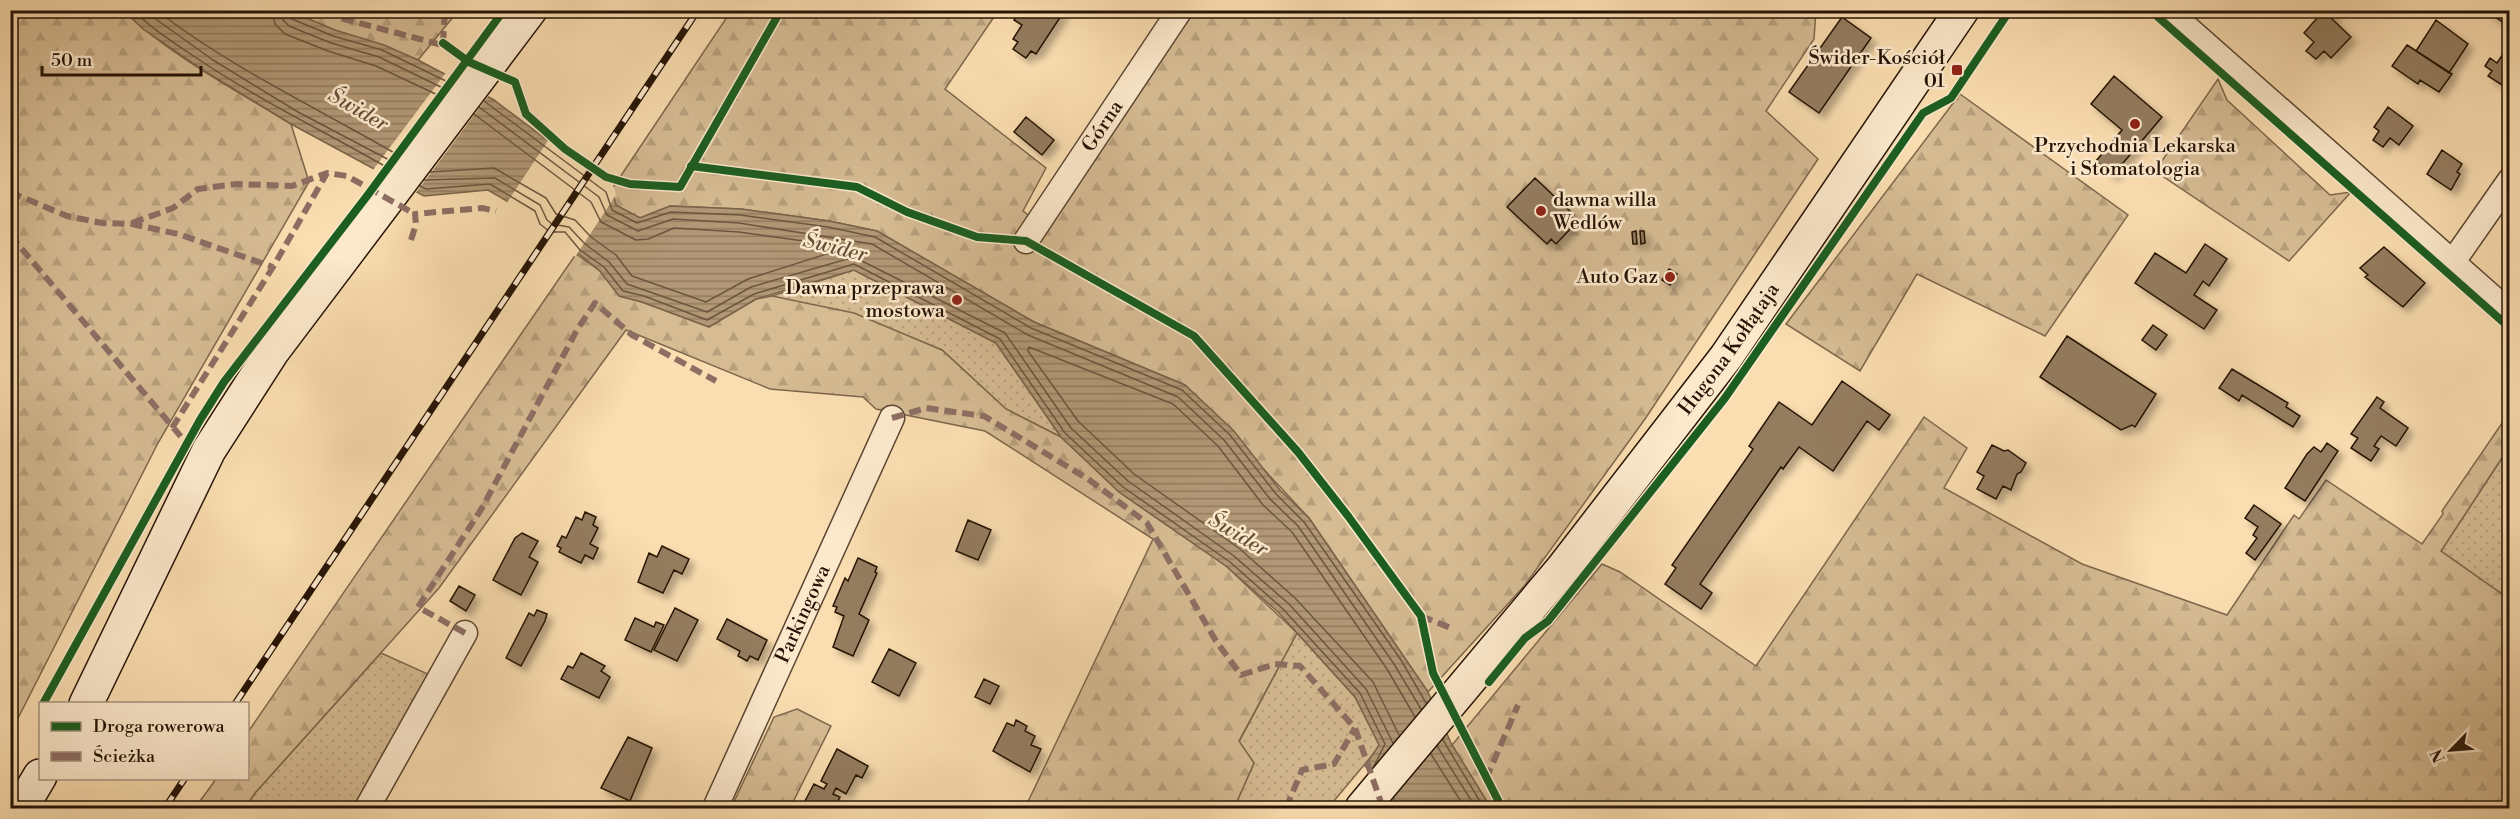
<svg xmlns="http://www.w3.org/2000/svg" width="2520" height="819" viewBox="0 0 2520 819" font-family="'Libre Bodoni',serif">
<style>
.grass{fill:url(#grass-dots);stroke:#7e674c;stroke-width:1.5}
.forest{fill:url(#forest-firs);stroke:#7e674c;stroke-width:1.5}
.water{fill:url(#water-rules);stroke:#7a6349;stroke-width:1.5}
.pier{fill:#faddb0}
.lines{fill:none;stroke-linecap:round;stroke-linejoin:round}
.shore{stroke:#6c563e;stroke-width:1.5}
.building{fill:#947c5e;stroke:#251305;stroke-width:1.5;filter:url(#shadow)}
.street-casing{stroke:#5a4630;stroke-width:27}
.secondary-casing{stroke:#251305;stroke-width:36}
.street{stroke:#fce9cc;stroke-width:24}
.secondary{stroke:#fce9cc;stroke-width:33}
.rail-casing{stroke:#251305;stroke-width:7}
.rail{stroke:#fce9cc;stroke-width:4.5;stroke-dasharray:14;stroke-linecap:butt}
.quiet{stroke:#8d6e63;stroke-width:6;stroke-dasharray:12 6;stroke-linecap:butt}
.cycleway-casing{stroke:#fce9cc;stroke-width:11}
.cycleway{stroke:#1b5e20;stroke-width:8}
.poi-dot{fill:#8f2418;stroke:#fce9cc;stroke-width:2}
.labels{text-anchor:middle;dominant-baseline:central;stroke-width:5;stroke-linejoin:round;paint-order:stroke}
.poi-label{font-size:20px;fill:#251305;stroke:#fce9cc;text-anchor:end}
.street-label{font-size:20px;fill:#251305;stroke:#fce9cc}
.water-label{font-size:21px;font-style:italic;fill:#644f38;stroke:#fce9cc}
</style>
<defs>
<pattern id="grass-dots" width="8" height="8" patternUnits="userSpaceOnUse" patternTransform="scale(1.5)"><rect width="8" height="8" fill="#d6bb93"/><path d="M2 2h.1M6 6h.1" fill="none" stroke="#b8a07d" stroke-width="1.8" stroke-linecap="round"/></pattern>
<pattern id="forest-firs" width="22" height="20" patternUnits="userSpaceOnUse" patternTransform="scale(1.5)"><rect width="22" height="20" fill="#d6bb93"/><path d="M5 1l3.5 6h-7zM16 11l3.5 6h-7z" fill="#b8a07d"/></pattern>
<pattern id="water-rules" width="6" height="5" patternUnits="userSpaceOnUse" patternTransform="scale(1.5)"><rect width="6" height="5" fill="#b29876"/><path d="M0 2.5h6" fill="none" stroke="#917b5f"/></pattern>
<filter id="shadow"><feDropShadow dx="5.5" dy="5.5" stdDeviation="3" flood-color="#0004"/></filter>
</defs>
<rect width="100%" height="100%" fill="#faddb0"/>
<filter id="stains"><feTurbulence type="fractalNoise" baseFrequency=".00333" numOctaves="4"/><feColorMatrix values="0 0 0 0 .2 0 0 0 0 .09 0 0 0 0 .02 0 0 0 .5 -.17"/></filter>
<radialGradient id="worn" r=".72"><stop offset=".6" stop-color="#630" stop-opacity="0"/><stop offset="1" stop-color="#630" stop-opacity=".3"/></radialGradient>
<path class="grass" d="M854 270 996 343 1061 437 1006 409 942 350 772 296Z
M2502 458 2509 464V599L2441 551Z
M1297 633 1355 697 1380 746 1328 808H1234L1254 763 1239 742Z
M381 653 430 675 359 808H245L255 793Z"/>
<path class="forest" d="M11 11H124C172 57 234 89 291 124L309 182 158 443 11 732Z
M290 11H458L418 60C377 42 328 34 290 11Z
M731 11H998L945 89 1046 168 1023 211 1044 227 1190 11H1816L1814 39 1766 111 1818 159 1645 419 1525 585 1428 692 1309 518 1185 385 1034 322 877 231 829 221 741 209 670 206 640 218 615 205 612 189Z
M2218 79 2227 100 2330 195 2351 192 2289 261 2155 171Z
M1960 94 2128 215 2045 336 1917 274 1860 371 1786 324Z
M576 254 600 271 620 296 642 302 709 327 756 299 772 296 854 313 942 350 1006 409 1061 437 1119 492 1226 566 1297 633 1239 741 1254 763 1234 808H1025L1153 539 985 431 876 409 863 397 770 389 626 330 439 588 255 793 245 808H195L216 779 248 778V732Z
M2509 413V447L2441 551 2509 599V808H1491L1452 745 1602 564 1620 572 1756 666 1924 417 1967 448 1944 488 2082 564 2227 615 2294 515 2299 519 2326 480 2422 544 2443 514 2442 511Z
M797 709 831 726 790 808H731L774 717Z"/>
<path class="water" d="M124 11H290L335 30 384 45 418 60 494 100 612 189 616 205 640 218 670 206 741 209 829 221 877 231 1034 322 1185 385 1234 431 1280 490 1309 518 1428 692 1452 745 1491 808H1401L1365 766 1379 745 1355 697 1279 613 1226 566 1119 492 1061 437 996 343 854 270 756 299 709 327 642 302 619 296 600 271 532 216 488 190 424 196 291 124 206 72 143 29Z"/>
<path class="pier" d="M447 71 490 94 415 194 373 170Z
M549 139 614 187 616 195 575 257 559 240 549 242 533 230 530 218 506 204Z"/>
<g class="lines">
<path class="shore" d="M133 10C151 28 171 41 192 55 255 98 322 130 388 168
M143 10 213 60 298 112 393 162
M156 10C231 68 317 108 398 155
M272 10 275 24 285 34 328 51 376 66 442 97
M281 10 283 20 289 26 331 43 379 57 447 90
M288 10 292 19 333 36 382 50 452 84
M484 101 606 192 612 210 637 223 671 212 740 215 828 227 875 237 1031 328 1182 390 1230 435 1276 494 1304 522 1401 660 1426 703
M479 107 599 197 607 215 638 231 673 219 739 223 872 244 1028 335 1178 397 1224 440 1270 499 1298 526 1394 664 1421 709
M430 172 494 168 546 198 556 214 575 220 591 237 616 255 632 276 706 302 748 279 839 250 837 246 826 244 739 232 674 228 648 239 636 240 601 222 591 202 474 114
M424 180 495 178 540 205 547 220 552 224 569 227 585 244 609 262 627 284 707 312 751 287 854 257 1005 333 1071 428 1128 481 1234 556 1289 604 1366 689 1393 743
M420 186 426 189 490 184 535 211 540 224 550 232H565L580 250 604 267 623 291 644 296 707 320 754 294 854 264 1000 339 1065 433 1123 487 1230 562 1283 609 1360 693 1385 744 1374 766
M1399 735 1373 682 1295 598 1240 549 1134 474 1078 421 1028 351 1029 347 1173 404 1218 446 1263 505 1292 532 1387 669 1415 717
M1443 740 1484 808
M1437 746 1476 808
M1431 754 1465 808"/>
</g>
<path class="building" d="M1021 10H1059L1063 13 1036 54 1031 51 1026 58 1013 49 1018 42 1013 39 1022 25 1014 20Z
M2324 10 2337 12 2331 18 2351 37 2331 58 2324 51 2316 59 2306 51 2314 42 2304 33Z
M2510 10 2507 25 2485 10Z
M1842 17 1871 38 1819 113 1789 92Z
M2436 20 2468 44 2449 73 2416 51Z
M2407 45 2452 74 2439 92 2420 80 2418 84 2392 66Z
M2503 54 2510 58V90L2488 76 2492 71 2485 66 2490 58 2497 63Z
M2114 76 2162 117 2113 175 2096 161 2122 130 2091 104Z
M2388 107 2413 126 2399 145 2390 138 2383 147 2373 140 2379 131 2374 127Z
M1026 117 1054 140 1042 155 1014 132Z
M2442 150 2462 164 2457 172 2460 174 2451 190 2427 174Z
M1535 178 1574 215 1569 220 1574 225 1556 244 1551 239 1547 244 1507 207Z
M1636 231 1637 244H1633L1632 232Z
M1640 231H1644L1645 243 1641 244Z
M2205 244 2227 259 2209 286 2203 281 2194 295 2217 310 2204 329 2135 283 2155 253 2186 273Z
M2384 247 2425 283 2403 307 2365 277 2368 275 2360 268Z
M1669 269 1677 274 1670 285 1662 280Z
M2153 325 2167 335 2156 350 2142 340Z
M2067 336 2156 394 2135 427 2132 425 2121 430 2040 377Z
M2232 369 2288 403 2286 407 2300 416 2293 427 2242 395 2239 401 2219 388Z
M1842 381 1890 415 1879 430 1867 421 1833 471 1799 447 1783 469 1781 467 1700 584 1712 593 1701 609 1665 584 1676 568 1672 565 1753 449 1749 446 1779 402 1812 425Z
M2377 397 2384 402 2380 408 2408 428 2396 446 2381 436 2374 446 2379 449 2371 461 2351 448 2358 438 2351 434Z
M2327 443 2338 451 2305 501 2285 488 2307 454 2314 447 2321 452Z
M1992 445 2004 451 2008 450 2026 463 2021 472 2017 474 2011 490 2003 486 1996 499 1977 489 1984 476 1977 472Z
M2254 505 2281 524 2255 560 2246 553 2257 538 2253 535 2258 527 2245 518Z
M585 512 596 517 593 525 598 528 590 544 598 548 593 559 585 555 581 563 559 552 561 548 557 546 562 536 566 538 576 517 582 520Z
M968 520 991 530 978 560 956 551Z
M522 533 538 541 529 557 538 562 521 595 493 580 515 538Z
M662 546 689 559 682 574 674 570 663 593 638 582 649 553 657 557Z
M858 558 877 567 875 572 877 573 859 614 869 620 853 656 833 647 844 616 835 612 837 607 833 606 845 578 848 581Z
M459 586 475 595 466 611 450 601Z
M675 608 698 620 677 661 654 650Z
M537 610 547 614 545 621 521 666 506 658 529 613 534 616Z
M635 618 654 627 656 622 664 625 651 652 625 640Z
M727 619 767 640 758 660 750 656 747 661 738 656 740 651 717 639Z
M889 649 916 663 899 696 872 682Z
M581 653 605 666 601 671 610 677 599 698 561 679 568 666 573 668Z
M984 679 999 686 990 704 975 697Z
M1016 720 1027 726 1025 731 1035 736 1031 745 1041 749 1030 772 993 751 1007 723 1014 726Z
M628 737 652 748 630 801 601 788Z
M837 749 868 766 862 778 856 775 846 794 836 788 833 794 840 797 834 808H816L805 801 814 784 824 789 827 784 821 781Z"/>
<g class="lines">
<g class="street-casing">
<g id="street">
<path d="M2167 10 2510 313"/>
<path id="s1" d="M1026 241 1180 10"/>
<path d="M2452 263 2510 180"/>
<path d="M367 808 465 633"/>
<path id="s2" d="M715 808 892 418"/>
</g>
</g>
<g class="secondary-casing">
<g id="secondary">
<path d="M86 704 209 450 272 352 530 10"/>
<path d="M21 808 40 776"/>
<path id="s3" d="M1362 808 1563 568 1726 357 1962 10"/>
</g>
</g>
<use href="#street" class="street"/>
<use href="#secondary" class="secondary"/>
<g class="rail-casing">
<path id="rail" d="M235 704 698 10
M165 808 185 778"/>
</g>
<use href="#rail" class="rail"/>
<path class="quiet" d="M326 10 344 19 446 46
M461 10 465 15
M443 43 445 10
M10 192 67 216 102 223 132 224 178 234 273 267
M132 223 173 208 198 189 237 184 292 186 327 173
M10 235 183 439
M411 240 416 224 415 214 482 208 496 211
M892 418 926 408 984 416 1088 479 1147 523 1216 641 1241 675 1275 664 1300 666 1355 728 1383 808
M172 428 273 267 327 173 347 176 415 214
M1421 616 1451 628
M465 633 418 607 482 508 578 328 595 303 632 335 716 381
M1486 779 1518 705
M1286 808 1302 770 1334 764 1355 728"/>
<g class="cycleway-casing">
<path id="cycleway" d="M2150 10 2510 328
M443 43 469 62 515 82 526 114 565 149 606 177 630 184 680 187 781 10
M691 166 857 187 907 212 977 237 1026 241 1194 336 1298 452 1348 516 1421 616 1433 673 1502 808
M1489 682 1525 638 1548 621 1725 398 1923 113 1951 98 2010 10
M43 704 200 420 224 382 367 196 504 10"/>
</g>
<use href="#cycleway" class="cycleway"/>
</g>
<g class="poi-dot">
<rect x="1951" y="64" width="12" height="12" rx="3"/>
<circle cx="2135" cy="124" r="6"/>
<circle cx="1541" cy="211" r="6"/>
<circle cx="1670" cy="277" r="6"/>
<circle cx="957" cy="300" r="6"/>
</g>
<g class="labels">
<g class="poi-label">
<text x="1945" y="58">Świder-Kościół<tspan x="1945" dy="23">01</tspan></text>
<text x="2135" y="146" text-anchor="middle">Przychodnia Lekarska<tspan x="2135" dy="23">i Stomatologia</tspan></text>
<text x="1553" y="200" text-anchor="start">dawna willa<tspan x="1553" dy="23">Wedlów</tspan></text>
<text x="1658" y="277">Auto Gaz</text>
<text x="945" y="288">Dawna przeprawa<tspan x="945" dy="23">mostowa</tspan></text>
</g>
<g class="street-label">
<text stroke="none"><textPath href="#s1" startOffset="138">Górna</textPath></text>
<text stroke="none"><textPath href="#s3" startOffset="588">Hugona Kołłątaja</textPath></text>
<text stroke="none"><textPath href="#s2" startOffset="213">Parkingowa</textPath></text>
</g>
<g class="water-label">
<text transform="translate(358 110) rotate(30)">Świder</text>
<text transform="translate(835 248) rotate(14)">Świder</text>
<text transform="translate(1238 535) rotate(31)">Świder</text>
</g>
</g>
<rect width="2520" height="819" fill="none" stroke="#faddb0" stroke-width="36"/>
<rect x="12" y="12" width="2496" height="795" fill="none" stroke="#251305" stroke-width="3"/>
<rect x="18" y="18" width="2484" height="783" fill="none" stroke="#251305" stroke-width="1.5"/>
<rect x="39" y="702" width="210" height="78" fill="#fce9cc" stroke="#a6937c" stroke-width="1.5"/>
<rect x="51" y="722" width="30" height="9" fill="#1b5e20" stroke="#a6937c" stroke-width="1.5"/>
<text x="93" y="732" font-size="18" fill="#251305">Droga rowerowa</text>
<rect x="51" y="752" width="30" height="9" fill="#8d6e63" stroke="#a6937c" stroke-width="1.5"/>
<text x="93" y="762" font-size="18" fill="#251305">Ścieżka</text>
<g transform="translate(2451 750) rotate(245)" stroke="#fce9cc" stroke-width="4.5" paint-order="stroke">
<path d="M0-4.5L10 22L0 15L-10 22Z" fill="#251305"/>
<text y="-9" font-size="16" font-weight="bold" text-anchor="middle" fill="#251305">N</text>
</g>
<path d="M42 66v9h159v-9" fill="none" stroke="#251305" stroke-width="3"/>
<text x="51" y="66" font-size="18" fill="#251305" stroke="#fce9cc" stroke-width="4.5" paint-order="stroke">50 m</text>
<rect width="100%" height="100%" filter="url(#stains)"/>
<rect width="100%" height="100%" fill="url(#worn)"/>
</svg>
